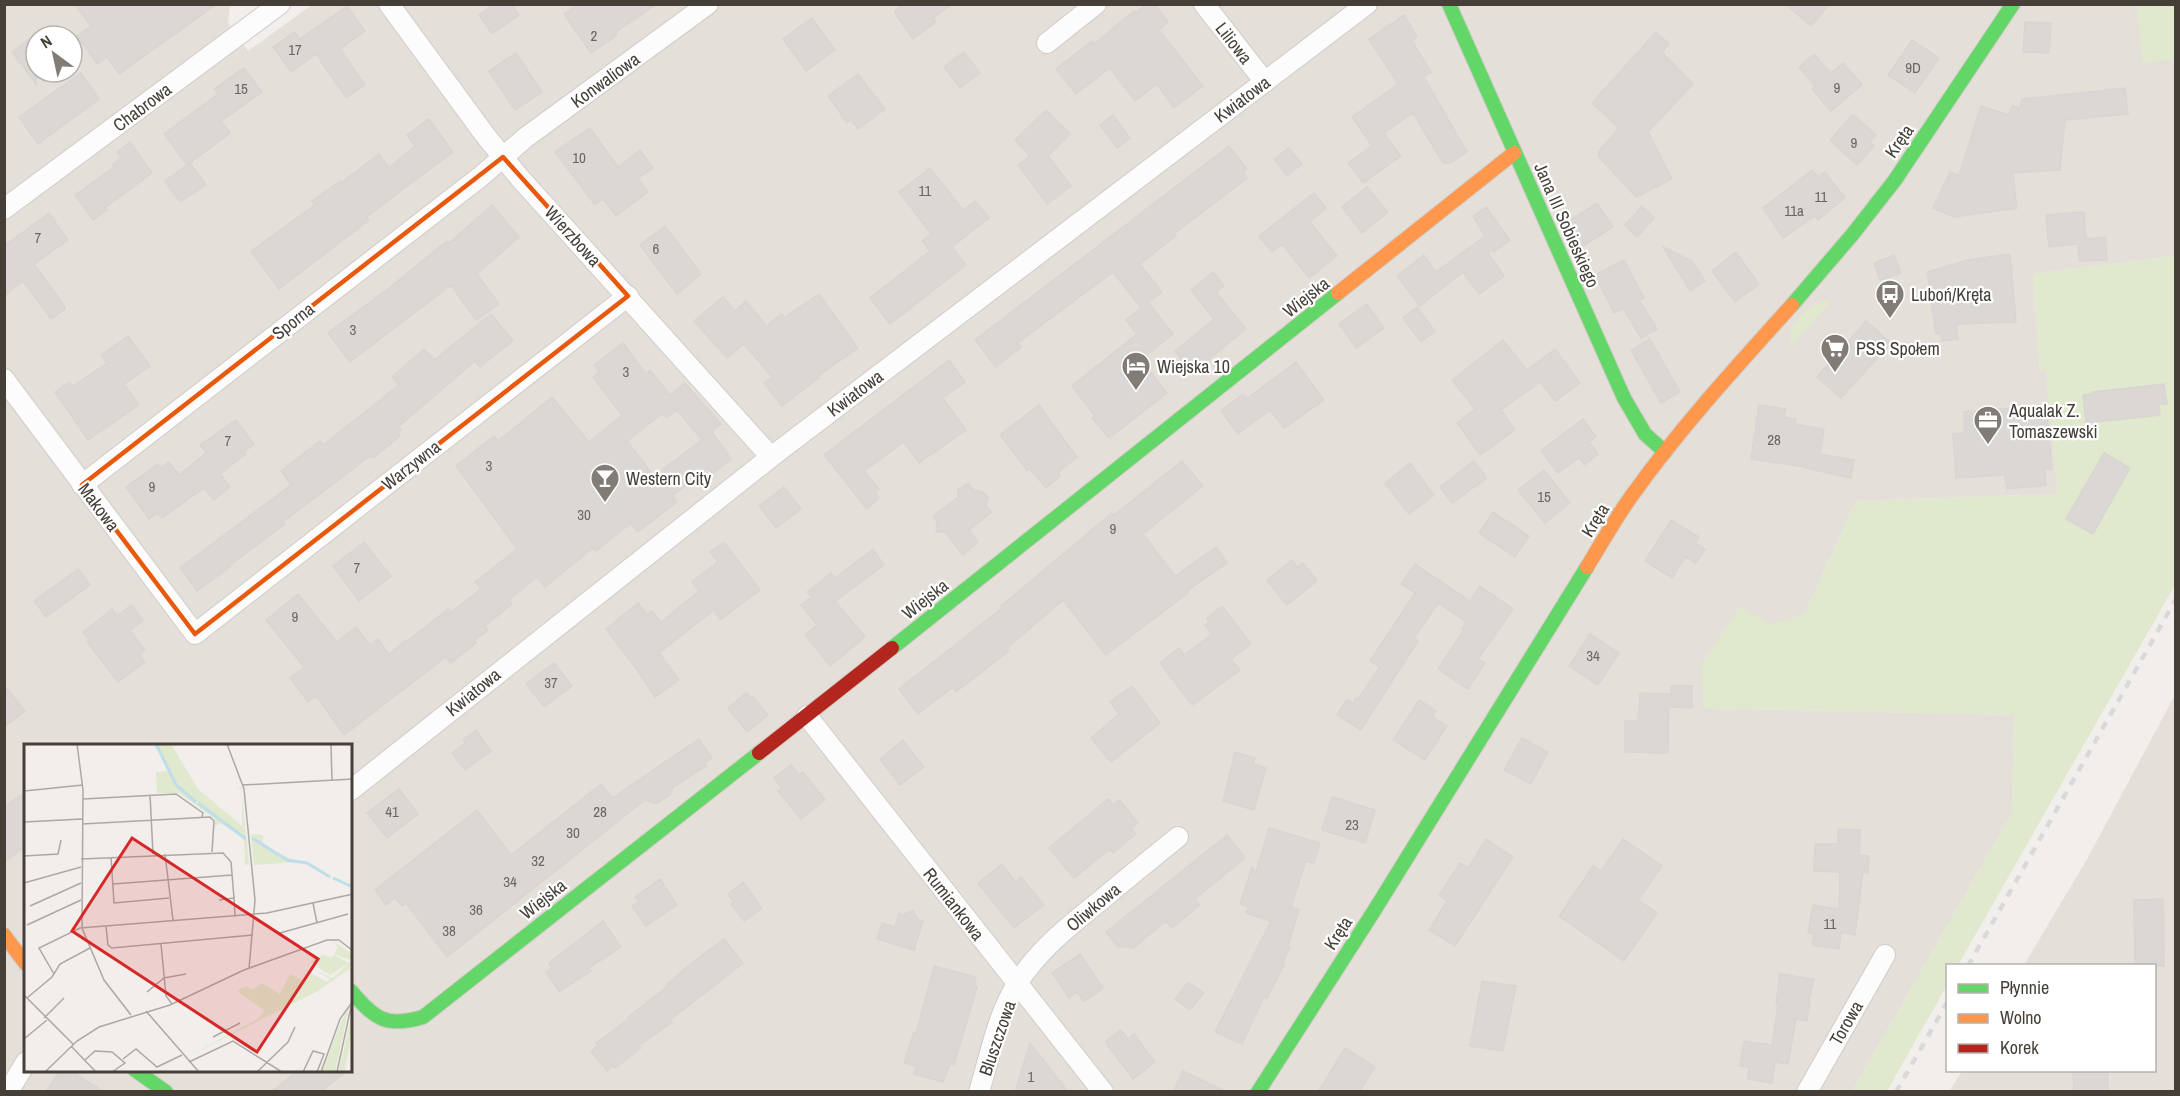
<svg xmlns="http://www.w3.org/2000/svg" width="2180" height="1096" viewBox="0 0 2180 1096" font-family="'Archivo Narrow',sans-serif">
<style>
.residential{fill:#e5dfd9;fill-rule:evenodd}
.green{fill:#e0e8cd}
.building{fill:#dad7d4;stroke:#d9d5d1;stroke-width:1.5;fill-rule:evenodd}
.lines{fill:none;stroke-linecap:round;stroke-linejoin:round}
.street-casing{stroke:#cfccc9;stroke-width:22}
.fast-casing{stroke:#cfcac3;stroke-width:16}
.slow-casing{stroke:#cfcac3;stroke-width:16}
.jam-casing{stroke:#cfcac3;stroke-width:16}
.street{stroke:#fdfcfc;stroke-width:20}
.fast{stroke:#63d668;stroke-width:14}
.slow{stroke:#ff974d;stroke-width:14}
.jam{stroke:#b3261e;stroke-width:14}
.rail{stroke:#d9d9d8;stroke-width:4.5;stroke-dasharray:8 8;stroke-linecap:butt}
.marked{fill:none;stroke:#e8590c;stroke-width:4.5;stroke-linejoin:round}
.labels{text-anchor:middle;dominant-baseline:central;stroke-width:4.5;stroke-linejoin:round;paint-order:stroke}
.number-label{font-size:15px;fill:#6c6660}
.street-label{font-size:18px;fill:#463f38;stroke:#fff}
.poi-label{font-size:18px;fill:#463f38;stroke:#fff;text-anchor:start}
.inset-river{fill:none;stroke:#bfdeeb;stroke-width:3}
.inset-road{fill:none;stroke:#ada8a3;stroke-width:1.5}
.view{fill:#d62828;fill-opacity:0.15;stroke:#d62828;stroke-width:3}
.inset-edge{fill:none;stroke:#463f38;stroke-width:3}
</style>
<rect width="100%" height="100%" fill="#f1eeeb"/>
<path class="residential" d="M313 4H2137L2143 62 2175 59V256L2033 274 2040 370 2046 371 2058 494 1856 501 1804 615 1770 625 1704 708 2014 715 2012 813 1852 1091 5 1092V5H230L228 23 248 51ZM36 36H72V72H36ZM26 745H351V1070H26Z
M2175 695V1091L1949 1092 1962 1071 2154 1070V966L2024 965 2086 861Z"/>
<path class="green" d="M2137 5H2175V59L2142 63Z
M2175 256V585L1958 965 1948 966 1947 985 1887 1091H1852L2012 813 2014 715 1703 708 1702 663 1740 606 1770 624 1804 615 1856 501 2058 494 2046 371 2040 370 2033 274Z
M1824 301H1831L1791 346C1785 325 1805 307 1824 301Z"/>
<path class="building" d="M74 4H217L119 74 107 57 97 64 77 36 91 26Z
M494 4H512L519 15 492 34 479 15Z
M578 4H657L616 32 617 35 591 53 564 14Z
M904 4H952L933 18 936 22 913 39 894 12Z
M1147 4H1154L1168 22 1159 30 1203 86 1174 108 1157 84 1135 101 1110 68 1076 94 1056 69 1092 41 1094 44 1134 11 1136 13Z
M1785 4H1830L1811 26Z
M347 6 365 31 340 49 365 85 346 98 316 54 291 72 273 47 295 32 300 39Z
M1404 15 1417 37 1412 41 1431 72 1424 77 1467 152 1450 163H1443L1413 113 1384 133 1401 156 1363 183 1348 163 1372 146 1352 117 1398 84 1369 39Z
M812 18 835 50 806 71 783 39Z
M2025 22 2051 23 2049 53 2023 52Z
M1656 32 1669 44 1662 52 1693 84 1648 132 1672 179 1636 197 1599 157V151L1619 128 1592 103Z
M36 34V84L12 52Z
M1912 40 1939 58 1915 93 1888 75Z
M964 52 980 73 960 88 944 67Z
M516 53 542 92 515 110 489 71Z
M1814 54 1831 73 1843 63 1862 85 1831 111 1812 89 1815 86 1799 67Z
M244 68 262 92 221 121 230 133 187 165 164 134 218 94 214 89Z
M81 73 99 99 38 144 19 117Z
M858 74 885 109 858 129 851 120 847 123 828 96Z
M2125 88 2128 114 2065 120 2060 170 2013 173 2017 208 1954 217 1933 208 1950 172 1959 176 1981 106 2009 115 2012 106 2020 108 2022 99Z
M1046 110 1070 134 1048 156 1071 186 1047 204 1018 165 1030 156 1015 140Z
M1853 114 1876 135 1870 142 1874 146 1857 165 1830 140Z
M1113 115 1130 138 1117 148 1100 125Z
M429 119 453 152 407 186 367 217 369 220 279 289 251 251 315 205 312 201 340 181 341 183 379 154 389 168 415 146 407 135Z
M590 128 618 167 640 150 653 168 638 178 648 192 616 216 603 199 595 205 555 152Z
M130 142 152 173 106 207 107 210 93 220 75 195 114 167 112 165 121 158 117 152Z
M1229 146 1247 169 1243 173 1247 178 1174 234 1176 236 1140 264 1162 292 1148 302 1173 334 1141 360 1167 393 1109 438 1092 418 1095 416 1072 386 1137 334 1126 320 1141 308 1113 272 1018 343 1021 347 996 367 975 340Z
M1289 148 1302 164 1287 176 1274 159Z
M190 163 206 185 180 202 165 181Z
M930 168 963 210 975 201 989 218 952 247 966 265 890 324 870 298 930 251 922 241 931 234 899 192Z
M1812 170 1818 177 1825 172 1845 198 1818 220 1815 216 1783 238 1763 208Z
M1367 187 1388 212 1362 233 1342 207Z
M1314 193 1326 208 1310 222 1337 256 1309 278 1282 244 1272 252 1259 236Z
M1597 203 1613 227 1583 246 1567 222Z
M492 205 519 237 477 274 499 304 476 320 451 285 350 362 328 333 389 288 447 241 449 243Z
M1642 206 1654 218 1637 237 1625 225Z
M1486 207 1510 240 1494 252 1493 249 1488 253 1504 276 1479 294 1463 272 1420 306 1397 276 1424 255 1436 272 1485 236 1473 216Z
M2084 212 2086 239 2105 237 2107 260 2079 261 2078 244 2049 247 2046 215Z
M49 213 68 240 34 264 66 308 51 319 23 281 4 296V246Z
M665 226 701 274 677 294 640 245Z
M1663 247 1692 261 1705 281 1690 291Z
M1736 252 1759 284 1735 302 1712 271Z
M2010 254 2016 322 1956 324 1958 339 1942 341 1941 333 1936 334 1927 272 1968 260Z
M1894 255 1901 273 1880 280 1874 263Z
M1624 260 1644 298 1639 300 1657 329 1641 338 1623 308 1614 313 1595 275Z
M1213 272 1224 286 1216 292 1246 329 1192 373 1175 351 1214 319 1191 290Z
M819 294 858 348 818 376 819 378 782 406 764 383 772 377 744 344 727 358 694 321 723 297 735 311 746 301 767 326 781 314 785 317Z
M1367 304 1384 328 1356 348 1339 324Z
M1417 307 1435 331 1421 342 1403 318Z
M491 314 513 341 480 367 475 361 398 427 401 430 398 433 400 436 373 458 371 455 283 522 285 524 230 565 231 566 197 591 180 568 291 485 281 471 320 441 323 445 399 385 392 377 424 349 434 360Z
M1866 321 1891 343 1841 398 1817 377Z
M128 336 150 366 124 384 139 405 88 440 55 392 69 382 73 386 107 363 101 355Z
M1650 339 1680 392 1661 403 1631 350Z
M1503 340 1527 370 1555 349 1580 383 1555 401 1540 382 1501 410 1515 430 1480 455 1457 423 1475 409 1452 380Z
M623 343 646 374 650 370 670 395 685 383 721 424 702 440 712 432 731 459 712 474 708 468 672 496 677 502 638 532 631 523 596 551 593 548 545 587 537 577 509 600 512 604 485 626 488 630 474 641 476 643 451 663 446 657 344 735 316 696 308 702 290 678 304 667 266 620 298 594 337 642 356 627 370 645 378 639 389 654 405 641 406 642 448 609 450 613 481 589 475 582 517 549 456 466 494 436 498 441 552 397 589 442 622 415 593 377 599 372 594 365ZM677 410 702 440 654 476 627 441 662 414 667 418Z
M949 360 965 382 943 398 966 430 919 463 904 442 864 471 879 489 875 492 879 498 867 509 824 455Z
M1296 362 1324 400 1284 428 1270 410 1238 434 1221 411 1243 394 1246 399Z
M2164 384 2167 404H2159L2160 415 2086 423 2083 395 2093 394V392Z
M1039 405 1077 457 1058 472 1060 476 1046 488 1030 469 1027 470 1000 435Z
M1759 405 1786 409 1784 417 1796 419 1795 424 1824 429 1820 454 1854 460 1851 478 1805 468V467L1751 459Z
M2046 405 2052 469H2045L2046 485 2007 489 2005 475 1956 478 1953 434 1965 433 1964 412Z
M1583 419 1596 437 1589 442 1598 454 1584 465 1579 458 1558 473 1541 451Z
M236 420 254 444 244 452 246 454 220 474 230 487 214 500 204 488 162 518 158 513 149 519 126 487 158 464 161 468 169 462 179 475 206 453 200 445Z
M2104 453 2130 468 2093 534 2066 519Z
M1182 461 1203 486 1143 534 1175 576 1216 547 1227 563 1187 591 1188 593 1106 655 1063 600 1007 648 1009 651 956 692 953 687 918 714 899 689 1002 608 1001 606 1112 513 1114 515Z
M1474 461 1487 478 1452 503 1440 487Z
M1410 463 1434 495 1409 514 1385 483Z
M1544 470 1570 503 1545 523 1518 490Z
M968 483 974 490 983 492 988 497 986 506 992 512 969 530 978 542 963 555 945 532H936L937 522 933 516 958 497V490Z
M784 487 801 509 776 528 759 506Z
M1493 512 1529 536 1515 557 1479 533Z
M1671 520 1699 537 1695 543 1705 549 1696 563 1685 557 1672 578 1645 561Z
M364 542 391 576 359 601 333 566Z
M724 542 760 590 720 620 714 610 659 653 679 680 655 697 638 672H639L606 629 638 603 647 614 652 611 661 622 699 591 692 582 718 562 710 552Z
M873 549 884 565 835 601 865 637 830 666 805 635 817 625 801 605 812 597 807 592 831 573 835 578Z
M1292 560 1297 567 1303 563 1317 581 1287 605 1267 580Z
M1415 564 1470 601 1480 586 1513 609 1478 659 1485 663 1468 689 1438 669 1464 630 1462 629 1466 622 1438 603 1414 638 1418 641 1361 730 1337 715 1347 699 1353 703 1356 698 1358 699 1380 667 1370 661 1415 593 1401 584Z
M78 569 90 585 46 617 34 601Z
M131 605 143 620 130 631 145 650 139 654 145 662 118 682 87 642 90 640 83 632 112 609 117 616Z
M1222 606 1251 644 1231 659 1240 670 1192 705 1160 663 1179 648 1184 655 1212 634 1205 625 1210 622 1207 618Z
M1590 634 1619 653 1598 685 1569 666Z
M554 663 572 686 544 707 526 684Z
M4 685 25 711 4 727Z
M1132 686 1160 723 1111 762 1091 738 1119 714 1110 702Z
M1671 686H1692V708L1671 707Z
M746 693 751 698 753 697 768 715 747 732 728 708Z
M1640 693 1669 694 1668 753 1625 752V721H1638Z
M1419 700 1436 711 1432 717 1447 726 1425 760 1393 740Z
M476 730 491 751 465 770 452 753 465 743 463 740Z
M1522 738 1548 752 1531 784 1504 770Z
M699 739 712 758 704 763 706 766 672 788V793L656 804 645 800 447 957 406 903 402 906 395 898 386 905 375 890 477 810 511 855 601 784 612 798Z
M903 740 924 767 900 785 880 759Z
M1235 752 1255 758 1253 764 1266 768 1254 810 1223 801Z
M791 765 799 775 803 772 825 800 801 819 778 791 782 788 774 778Z
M399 789 418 814 387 838 367 813Z
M26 792V846L4 862V807Z
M1332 797 1375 810 1365 843 1322 830Z
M1108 799 1113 805 1119 800 1124 805 1138 823 1131 828 1136 834 1113 853 1110 849 1074 878 1049 848Z
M1269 828 1320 843 1314 863 1306 861 1291 907 1299 910 1288 946 1290 947 1282 964 1284 965 1267 998 1264 997 1242 1044 1215 1032 1271 921 1246 913 1248 907 1240 904 1252 867 1256 872Z
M1838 829 1860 830 1859 855 1869 856 1868 873 1863 872 1855 935 1841 932 1839 949 1812 945 1814 934 1808 933 1813 905 1839 909 1840 872 1814 871 1815 844H1838Z
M1227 835 1245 858 1195 899 1200 905 1172 928 1166 921 1133 948 1117 946 1106 932Z
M1486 839 1513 857 1455 946 1429 930 1447 901 1439 895 1460 863 1468 868Z
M1623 839 1662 866 1638 900 1657 913 1624 961 1559 916 1593 866 1601 871Z
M1002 864 1016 882 1021 877 1044 905 1014 928 978 883Z
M660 879 677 905 646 926 632 906 639 902 635 897Z
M743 882 762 908 744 921 731 904 734 902 728 894Z
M2163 899 2164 966H2135L2134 900Z
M913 910 917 919 923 921 914 950 877 939 882 923 895 927 899 913 903 915Z
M603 921 621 947 589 968 591 971 559 992 546 972 552 968 549 963Z
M724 939 743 963 670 1020 672 1022 639 1046 641 1048 615 1068 613 1066 607 1071 591 1051 598 1045 596 1043 629 1019 628 1017 668 986 667 984 698 958Z
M1080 954 1103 988 1084 1002 1077 992 1069 998 1052 973Z
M934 966 976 977 974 986 977 987 954 1065 950 1064 943 1082 914 1074 916 1066 904 1063 914 1032 916 1033Z
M1780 974 1814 979 1809 1001H1810L1807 1021 1796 1019 1788 1064 1775 1062 1772 1083 1748 1079 1749 1067 1740 1066 1744 1041 1772 1045 1778 1004H1776Z
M1482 981 1516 986 1503 1051 1470 1046Z
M1188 982 1204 993 1190 1010 1175 999Z
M1121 1030 1128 1039 1134 1034 1155 1062 1133 1079 1105 1042Z
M1030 1043 1049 1067 1068 1092H1015Z
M1345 1048 1375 1067 1359 1092H1318Z
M59 1071H71L104 1092H46Z
M298 1071H347L320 1092H271Z
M1183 1071 1227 1092H1173Z
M2073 1071H2108V1092H2074Z"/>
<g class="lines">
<g class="street-casing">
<path id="street" d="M389 4 485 135 519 177 771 457
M1204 4 1265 82
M1047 43 1096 4
M4 209 280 4
M4 379 195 634 628 296
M82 485 480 177 525 138 708 4
M807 716 1103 1092
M351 790 771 457 1367 4
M8 1092 26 1062
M979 1092C990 1056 997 1016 1017 984 1038 950 1070 925 1100 901 1126 879 1152 858 1178 837
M1807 1092 1885 955"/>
</g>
<g class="fast-casing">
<path id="fast" d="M1449 4 1624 398 1645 434 1665 452
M1792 305 1852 235 1895 180 2013 4
M892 648 1338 293
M351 991C375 1019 386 1028 423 1017L759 753
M135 1070 166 1092
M1258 1092 1374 911 1587 567"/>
</g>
<g class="slow-casing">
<path id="slow" d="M1338 293 1514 153
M1587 567C1602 543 1616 517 1633 494 1681 427 1737 366 1792 305
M4 935 26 964"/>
</g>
<g class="jam-casing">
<path id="jam" d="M759 753 892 648"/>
</g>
<use href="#street" class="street"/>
<use href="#fast" class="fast"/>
<use href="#slow" class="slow"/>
<use href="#jam" class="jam"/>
<path class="rail" d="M1968 966 2176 599
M1896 1092 1948 1001"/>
</g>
<path class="marked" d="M503 157 628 296 195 634 82 485Z"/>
<defs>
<g id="bus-pin" transform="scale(1.5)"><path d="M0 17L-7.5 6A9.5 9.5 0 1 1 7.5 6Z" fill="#827c77" stroke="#fff"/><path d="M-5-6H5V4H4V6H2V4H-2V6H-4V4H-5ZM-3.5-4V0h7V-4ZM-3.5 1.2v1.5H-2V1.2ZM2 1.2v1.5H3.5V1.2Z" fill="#fff"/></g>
<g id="supermarket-pin" transform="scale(1.5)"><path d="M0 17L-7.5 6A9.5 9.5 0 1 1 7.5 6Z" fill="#827c77" stroke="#fff"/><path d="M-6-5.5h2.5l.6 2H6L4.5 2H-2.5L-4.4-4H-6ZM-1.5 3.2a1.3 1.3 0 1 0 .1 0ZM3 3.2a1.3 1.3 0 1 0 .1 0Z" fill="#fff"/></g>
<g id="hotel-pin" transform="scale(1.5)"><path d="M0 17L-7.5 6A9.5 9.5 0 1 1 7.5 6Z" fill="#827c77" stroke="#fff"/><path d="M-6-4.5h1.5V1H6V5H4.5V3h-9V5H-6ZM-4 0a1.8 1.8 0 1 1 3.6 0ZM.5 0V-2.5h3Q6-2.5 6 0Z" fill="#fff"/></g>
<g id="office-pin" transform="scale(1.5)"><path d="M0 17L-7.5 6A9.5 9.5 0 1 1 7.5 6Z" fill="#827c77" stroke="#fff"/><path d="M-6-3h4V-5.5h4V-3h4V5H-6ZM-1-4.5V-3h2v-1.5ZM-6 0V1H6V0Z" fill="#fff"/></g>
<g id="bar-pin" transform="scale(1.5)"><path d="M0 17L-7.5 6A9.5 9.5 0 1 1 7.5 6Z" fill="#827c77" stroke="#fff"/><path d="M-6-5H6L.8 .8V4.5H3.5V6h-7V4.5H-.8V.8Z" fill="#fff"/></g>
</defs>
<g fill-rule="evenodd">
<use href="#bus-pin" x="1890" y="294"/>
<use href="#supermarket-pin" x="1835" y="348"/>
<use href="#hotel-pin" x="1136" y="366"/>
<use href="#office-pin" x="1988" y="420"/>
<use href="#bar-pin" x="605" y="478"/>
</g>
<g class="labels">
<g class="number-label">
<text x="594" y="35">2</text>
<text x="295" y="49">17</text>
<text x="1913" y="67">9D</text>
<text x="1837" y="87">9</text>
<text x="241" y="88">15</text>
<text x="1854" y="142">9</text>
<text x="579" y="157">10</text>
<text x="925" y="190">11</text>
<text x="1821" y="196">11</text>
<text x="1794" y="210">11a</text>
<text x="38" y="237">7</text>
<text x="656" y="248">6</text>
<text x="353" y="329">3</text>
<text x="626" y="371">3</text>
<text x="1774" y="439">28</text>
<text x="228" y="440">7</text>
<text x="489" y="465">3</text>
<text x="152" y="486">9</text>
<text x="1544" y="496">15</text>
<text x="584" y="514">30</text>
<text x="1113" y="528">9</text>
<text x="357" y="567">7</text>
<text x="295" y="616">9</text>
<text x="1593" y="655">34</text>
<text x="551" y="682">37</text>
<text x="392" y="811">41</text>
<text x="600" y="811">28</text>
<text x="1352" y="824">23</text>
<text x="573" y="832">30</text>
<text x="538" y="860">32</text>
<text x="510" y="881">34</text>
<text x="476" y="909">36</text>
<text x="1830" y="923">11</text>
<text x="449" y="930">38</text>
<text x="1031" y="1076">1</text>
</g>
<g class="street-label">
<text transform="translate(1234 43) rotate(52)">Liliowa</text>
<text transform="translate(605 80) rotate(-36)">Konwaliowa</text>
<text transform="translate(1242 99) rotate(-37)">Kwiatowa</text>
<text transform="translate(142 107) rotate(-37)">Chabrowa</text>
<text transform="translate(1899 141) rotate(-55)">Kręta</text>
<text transform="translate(1567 225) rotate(66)">Jana III Sobieskiego</text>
<text transform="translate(573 236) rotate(48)">Wierzbowa</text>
<text transform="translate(1306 297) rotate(-38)">Wiejska</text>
<text transform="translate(293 321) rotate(-38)">Sporna</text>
<text transform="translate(855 393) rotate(-37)">Kwiatowa</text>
<text transform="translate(411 465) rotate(-38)">Warzywna</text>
<text transform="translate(99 507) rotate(53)">Makowa</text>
<text transform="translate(1595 520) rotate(-58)">Kręta</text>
<text transform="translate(925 599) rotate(-38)">Wiejska</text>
<text transform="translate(473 692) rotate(-39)">Kwiatowa</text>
<text transform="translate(543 899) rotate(-38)">Wiejska</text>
<text transform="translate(954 904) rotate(52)">Rumiankowa</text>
<text transform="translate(1093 907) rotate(-40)">Oliwkowa</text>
<text transform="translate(1338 933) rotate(-57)">Kręta</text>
<text transform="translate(1846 1023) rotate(-60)">Torowa</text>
<text transform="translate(997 1038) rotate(-71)">Bluszczowa</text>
</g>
<g class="poi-label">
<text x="1911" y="294">Luboń/Kręta</text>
<text x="1856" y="348">PSS Społem</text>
<text x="1157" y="366">Wiejska 10</text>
<text x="2009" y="410">Aqualak Z.<tspan x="2009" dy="21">Tomaszewski</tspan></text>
<text x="626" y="478">Western City</text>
</g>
</g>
<g transform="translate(24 744)">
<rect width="328" height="328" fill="#f1eeeb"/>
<path d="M131 0H147L174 45 218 82V51L216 44H211L217 43 225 120 221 121 220 95 197 79 191 82V75L155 49H133L132 28 144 27ZM227 90 239 91V101L273 118 230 121ZM308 197 328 210 327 216 310 210 314 203ZM298 210 308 214 310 211 325 219 306 231 287 218 290 211 296 213ZM328 217 325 225 294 247 163 313 235 274 240 266 214 248 216 245 223 242 228 246 238 239 256 250 266 230 280 237 286 229 303 238 306 235 290 226 308 234ZM325 263 311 328H298L316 280ZM328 268V289L321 324 320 328H315Z" fill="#e0e8cd"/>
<path class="inset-river" d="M132 0 152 41 172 58M174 59 222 95M228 94 263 116 283 119 306 133M309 134 329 143"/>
<path class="inset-road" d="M53 0 59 46 58 184 80 236 107 271M203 0 220 45 231 156 225 225M307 0 308 36M219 41 329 35M0 47 59 41M126 51 129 110M59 55 152 50 179 69 178 73M0 78 58 75M58 80 186 73 190 77 188 108M141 110 149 176M0 112 34 110 37 96M87 113 90 159 145 154M57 115 199 109 207 118 210 154M0 139 57 123M89 140 208 131M195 156 210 154 211 171M289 159 293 179M6 162 57 139M3 181 57 156M82 182 84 201 88 204 229 191M256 189 324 170M137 200 142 252 148 260M30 230 15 204 56 184 243 169 329 150M123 248 140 234 162 230M0 251 49 300M3 254 28 233 36 220 66 204M122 267 175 328M20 274 40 254M189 293 216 279M0 295 23 276M47 302 72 328M99 315 112 305 133 323 158 311M61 316 71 307 88 308 101 319 88 328M165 318 209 297 258 328M21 328 53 297 75 283 146 261 220 226 303 196H315L329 207M233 328 264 298 271 283M279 328 289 307 300 310 293 328M297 328 316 275 329 257M313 328 327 263"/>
<path class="view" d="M108 94 294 215 233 308 48 187Z"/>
<rect width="328" height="328" class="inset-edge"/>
</g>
<rect width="2180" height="1096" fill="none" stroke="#463f38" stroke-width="12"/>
<rect x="1946" y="964" width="210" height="108" fill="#ffffff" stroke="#b5b2af" stroke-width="1.5"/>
<rect x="1958" y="984" width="30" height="9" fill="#63d668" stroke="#b5b2af" stroke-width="1.5"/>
<text x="2000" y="994" font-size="18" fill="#463f38">Płynnie</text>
<rect x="1958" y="1014" width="30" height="9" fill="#ff974d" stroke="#b5b2af" stroke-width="1.5"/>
<text x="2000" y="1024" font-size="18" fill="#463f38">Wolno</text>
<rect x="1958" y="1044" width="30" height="9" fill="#b3261e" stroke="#b5b2af" stroke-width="1.5"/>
<text x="2000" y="1054" font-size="18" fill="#463f38">Korek</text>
<g transform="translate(54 54) rotate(327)"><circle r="28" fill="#ffffff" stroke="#b5b2af" stroke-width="1.5"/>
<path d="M0-4.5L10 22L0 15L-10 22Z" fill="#827c77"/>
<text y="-9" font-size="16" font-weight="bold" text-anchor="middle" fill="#463f38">N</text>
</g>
</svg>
